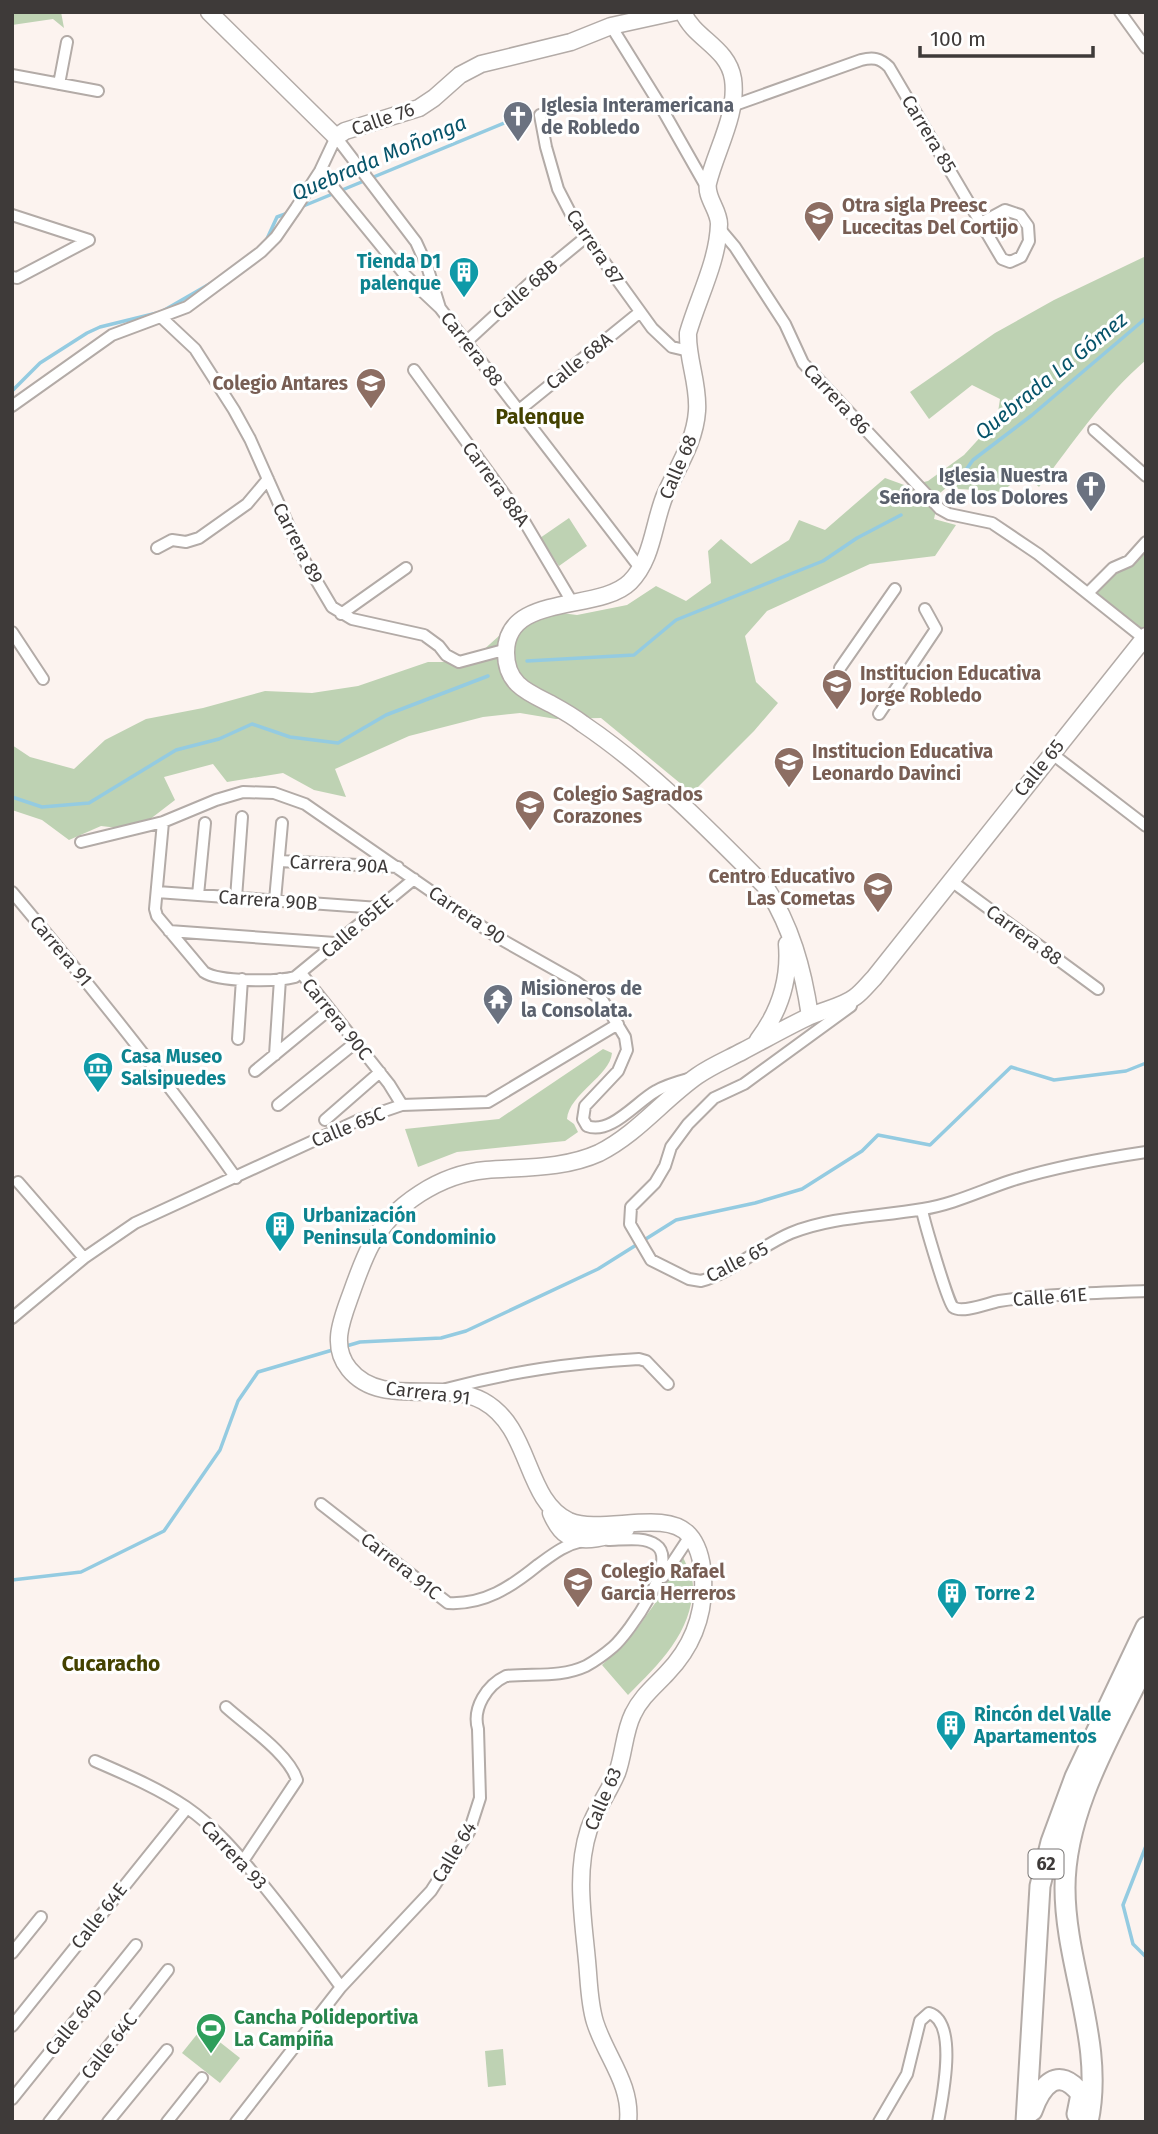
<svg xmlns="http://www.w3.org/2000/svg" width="1158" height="2134" viewBox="0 0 1158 2134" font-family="'Fira Sans',sans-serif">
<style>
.green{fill:#bed2b3}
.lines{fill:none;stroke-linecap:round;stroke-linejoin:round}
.stream{stroke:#94cbe1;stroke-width:3.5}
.street-casing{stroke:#b3aba7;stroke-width:14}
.secondary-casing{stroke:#b3aba7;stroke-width:19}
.highway-casing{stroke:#b3aba7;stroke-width:23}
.street{stroke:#fff;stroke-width:10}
.secondary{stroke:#fff;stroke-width:16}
.highway{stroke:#fff;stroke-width:19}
.labels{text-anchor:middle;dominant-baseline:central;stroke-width:6;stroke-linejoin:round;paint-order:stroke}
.shield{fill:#fff;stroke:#787574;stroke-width:2}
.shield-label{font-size:18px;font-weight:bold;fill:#3e3a39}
.worship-label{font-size:19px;font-weight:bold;fill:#5b616d;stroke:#fff;text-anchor:start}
.street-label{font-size:19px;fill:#3e3a39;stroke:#fff}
.education-label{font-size:19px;font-weight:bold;fill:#785e54;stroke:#fff;text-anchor:start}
.culture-label{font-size:19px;font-weight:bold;fill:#0d838f;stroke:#fff;text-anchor:start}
.leisure-label{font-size:19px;font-weight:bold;fill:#27864d;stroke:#fff;text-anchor:start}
.water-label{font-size:21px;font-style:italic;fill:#07546a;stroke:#fff}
.neighbourhood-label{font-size:21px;font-weight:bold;fill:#444200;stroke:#fff}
</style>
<rect width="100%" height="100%" fill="#fcf3ef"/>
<path class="green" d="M12 12H61L64 28 53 19 12 25Z
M1146 256V360C1104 396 1073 443 1039 487L1024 473 1002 492 946 488 940 493 934 519 956 525 935 556 870 564 767 611 745 636 756 682 778 703 754 731 692 793 601 718 556 719 520 713 483 717 409 736 335 769 346 797 314 790 283 773 227 782 213 764 164 777 175 800 136 830 101 826 69 840 42 820 12 810V745L30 757 74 769 105 740 146 719 203 708 265 691 312 693 358 686 428 662H470L529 609 577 615 627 605 656 586 686 601 711 583 708 551 721 539 751 564 789 540 799 520 825 530 885 478 907 486 928 481 964 455 997 419 1000 399 972 385 929 419 910 392 995 333 1054 300Z
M569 518 587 546 559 566 540 538Z
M1146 545V636L1095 596 1108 579 1127 567Z
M603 1049 612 1053C610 1076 569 1094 567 1119L574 1124 578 1132 565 1141 457 1152 418 1167 405 1129 499 1119Z
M682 1555C686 1564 693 1577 693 1586 692 1633 659 1664 628 1695L602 1665 634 1633 658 1599Z
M202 2028 240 2058 220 2083 182 2053Z
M503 2049 506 2085 488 2087 485 2051Z"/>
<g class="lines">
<path class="stream" d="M301 207 521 116
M266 241 277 217 288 213
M12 391 40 363 87 333 100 327 161 312 213 282
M944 484 963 474 973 460 1032 415 1146 318
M527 661 634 655 676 620 823 561 857 538 901 515
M12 797 42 807 89 803 176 750 219 739 252 724 290 737 338 743 386 715 488 676
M343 1347 360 1342 441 1338 466 1331 598 1269 676 1220 755 1203 802 1189 862 1151 878 1135 930 1145 1011 1067 1054 1080 1126 1071 1146 1063
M12 1580 81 1572 164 1531 220 1450 238 1401 258 1372 336 1349
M1146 1846 1123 1905 1133 1944 1146 1957"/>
<g class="street-casing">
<path id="street" d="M1120 12 1146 48
M611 26 657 100 707 188
M12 75 98 91
M59 84 67 42
M732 106 861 60C873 57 880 58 889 67L1002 259 1010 262 1021 257 1029 241 1028 226 1020 215 1005 210 981 223
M540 115 546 147 558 189 574 220 652 328 672 347 689 351
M320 171 405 275 440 308 640 568
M12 215 89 240
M719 228 735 247 785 324 803 363 940 509 949 514 992 523 1038 554 1146 640
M12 277 17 278 89 240
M162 318 195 349 234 410 250 439 303 558 332 607 352 619 424 635 439 646 446 655 459 662 500 651 506 657
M465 343 530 283 586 237
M414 370 524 521 572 602
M12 406 112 335 187 307 261 252 276 237 296 208 320 171 336 137 416 242 427 266 440 308
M518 411 640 312
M1094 430 1146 476
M157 548 172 540 186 542 199 538 247 504 268 479
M1088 593 1113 568 1129 561 1146 542
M341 614 406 568
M12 632 43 679
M840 668 895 589
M879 714 936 629 925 609
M1051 753 1146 826
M163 822 155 909 157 916 204 972C218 982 277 982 295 977L414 879
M81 842 163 822 216 800 243 792 274 793 305 804 497 937 575 981 603 1001 625 1037 627 1050 618 1071 585 1106 583 1119 587 1126C611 1135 636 1102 656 1091 666 1085 677 1082 688 1079
M279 861 398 867
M950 880 1098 989
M12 892C90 985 166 1079 236 1178
M157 892 379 908
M198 895 205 823
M236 898 242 817
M275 900 282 823
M169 931 335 943
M301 973 389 1084 402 1105
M851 1006 744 1084 714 1098 688 1124 671 1147 665 1166 655 1183 631 1207 630 1224 651 1260 689 1279 701 1281C733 1272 760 1246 791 1233 833 1216 879 1217 923 1209 954 1204 980 1191 1010 1181 1054 1167 1099 1159 1146 1152
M238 1039 242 979
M275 1055 280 979
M255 1071 329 1010
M278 1105 355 1043
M325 1120 380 1072
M18 1182 84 1258
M922 1210C924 1221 948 1303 953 1307 962 1314 988 1303 999 1301 1048 1294 1097 1293 1146 1291
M12 1318 84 1258 135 1223 361 1119 402 1105 488 1102 618 1024
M446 1389C514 1371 570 1363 639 1359L646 1361 668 1384
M321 1504 448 1603C484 1605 511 1587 538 1565 552 1555 564 1545 582 1541
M663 1577 690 1536
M226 1707C247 1726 289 1754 297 1780L243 1861
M95 1761C127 1775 158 1788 186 1807 215 1827 237 1853 259 1880 287 1914 314 1950 341 1987
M12 1953 41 1917
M12 2026 187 1808
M12 2099 136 1945
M49 2122 168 1970
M108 2122 167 2050
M167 2122 202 2078
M236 2122 341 1987 431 1891 469 1832 480 1798 478 1729C472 1708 487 1685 506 1676 534 1673 560 1678 586 1666 595 1661 606 1653 613 1647 629 1633 680 1561 656 1545 644 1536 622 1540 608 1540
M879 2122 907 2074 920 2021 929 2013C959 2022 942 2099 938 2122"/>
</g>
<g class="secondary-casing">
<path id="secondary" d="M209 12 336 137 345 131 419 108 434 98 460 75 481 64 571 42 611 26 675 12
M683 12C694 39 728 47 733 79 738 114 716 150 708 183 705 197 719 210 719 224 718 261 698 298 688 333 687 359 699 384 697 411 695 442 677 468 665 495 653 524 653 559 630 582 599 613 505 592 506 653 506 684 527 692 551 704 562 710 573 716 583 724 651 770 707 828 765 886 791 925 803 969 810 1016
M758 1040C780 1011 790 980 787 944
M551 1513C554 1520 560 1531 567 1535 584 1544 609 1537 626 1529
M628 2122C632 2084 606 2057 595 2022 589 2003 589 1981 587 1961 583 1917 575 1872 589 1829 596 1809 609 1792 617 1773 624 1754 624 1732 633 1714 641 1697 655 1686 667 1673 693 1646 705 1613 703 1576 702 1562 699 1546 689 1535 666 1508 601 1535 569 1521 524 1500 532 1428 483 1401 443 1379 381 1409 349 1369 330 1346 342 1319 351 1294 357 1277 363 1260 371 1245 393 1204 441 1174 486 1170 523 1167 564 1169 599 1153 637 1134 663 1100 697 1076 711 1066 728 1059 743 1051 764 1040 785 1028 806 1018 822 1010 842 1007 855 997 862 992 868 984 874 978L1146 636"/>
</g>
<g class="highway-casing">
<path id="highway" d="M1032 2111C1041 2086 1058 2064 1081 2094L1077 2114
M1026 2122 1040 1886 1051 1842 1075 1777 1146 1627
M1088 2122C1105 2043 1065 1966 1065 1888 1065 1809 1113 1732 1146 1663"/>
</g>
<use href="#street" class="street"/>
<use href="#secondary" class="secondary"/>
<use href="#highway" class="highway"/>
</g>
<defs>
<g id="church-pin" transform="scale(1.575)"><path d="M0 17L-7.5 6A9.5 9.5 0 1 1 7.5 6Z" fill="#6b7280" stroke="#fff"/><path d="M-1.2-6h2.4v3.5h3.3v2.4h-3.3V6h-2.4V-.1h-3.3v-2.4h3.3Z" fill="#fff"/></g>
<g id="school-pin" transform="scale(1.575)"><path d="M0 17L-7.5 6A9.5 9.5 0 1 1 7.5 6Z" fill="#8d6e63" stroke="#fff"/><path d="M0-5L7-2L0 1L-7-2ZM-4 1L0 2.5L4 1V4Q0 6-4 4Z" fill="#fff"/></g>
<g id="building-pin" transform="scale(1.575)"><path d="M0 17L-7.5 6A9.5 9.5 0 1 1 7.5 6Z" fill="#0f9aa8" stroke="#fff"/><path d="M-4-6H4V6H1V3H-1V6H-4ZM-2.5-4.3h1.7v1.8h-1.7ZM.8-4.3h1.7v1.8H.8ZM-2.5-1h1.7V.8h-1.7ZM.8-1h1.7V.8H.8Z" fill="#fff"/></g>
<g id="temple-pin" transform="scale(1.575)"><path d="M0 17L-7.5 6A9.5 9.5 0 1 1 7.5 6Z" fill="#6b7280" stroke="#fff"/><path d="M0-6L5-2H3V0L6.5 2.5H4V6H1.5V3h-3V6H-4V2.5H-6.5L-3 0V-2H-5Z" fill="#fff"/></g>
<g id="museum-pin" transform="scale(1.575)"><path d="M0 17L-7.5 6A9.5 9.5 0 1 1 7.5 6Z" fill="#0f9aa8" stroke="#fff"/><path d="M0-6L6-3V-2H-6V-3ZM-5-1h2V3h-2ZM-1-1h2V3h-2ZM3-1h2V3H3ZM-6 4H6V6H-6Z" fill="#fff"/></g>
<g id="university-pin" transform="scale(1.575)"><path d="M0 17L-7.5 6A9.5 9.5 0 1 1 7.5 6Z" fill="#8d6e63" stroke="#fff"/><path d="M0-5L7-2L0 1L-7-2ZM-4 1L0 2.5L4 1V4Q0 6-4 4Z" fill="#fff"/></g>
<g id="stadium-pin" transform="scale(1.575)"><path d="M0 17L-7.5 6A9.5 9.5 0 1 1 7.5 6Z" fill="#2e9e5b" stroke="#fff"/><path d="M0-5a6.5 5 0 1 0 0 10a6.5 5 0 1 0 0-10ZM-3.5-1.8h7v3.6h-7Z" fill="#fff"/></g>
</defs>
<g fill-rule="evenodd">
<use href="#church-pin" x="518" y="116"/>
<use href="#school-pin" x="819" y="216"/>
<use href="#building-pin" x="464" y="272"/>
<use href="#school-pin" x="371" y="383"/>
<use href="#church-pin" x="1091" y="486"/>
<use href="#school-pin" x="837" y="684"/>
<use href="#school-pin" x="789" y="762"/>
<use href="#school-pin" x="530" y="805"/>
<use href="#school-pin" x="878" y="887"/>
<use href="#temple-pin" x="498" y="999"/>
<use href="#museum-pin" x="98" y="1067"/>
<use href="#building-pin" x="280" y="1226"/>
<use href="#university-pin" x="578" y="1582"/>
<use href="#building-pin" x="952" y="1593"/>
<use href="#building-pin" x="951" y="1725"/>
<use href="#stadium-pin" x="211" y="2028"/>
</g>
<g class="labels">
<rect class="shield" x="1028.5" y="1849.5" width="35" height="29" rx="5"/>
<g class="shield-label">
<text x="1046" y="1864">62</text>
</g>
<g class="worship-label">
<text x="541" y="105">Iglesia Interamericana<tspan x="541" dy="22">de Robledo</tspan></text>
<text x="1068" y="475" text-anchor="end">Iglesia Nuestra<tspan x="1068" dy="22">Señora de los Dolores</tspan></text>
<text x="521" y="988">Misioneros de<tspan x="521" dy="22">la Consolata.</tspan></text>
</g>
<g class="street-label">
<text transform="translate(383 119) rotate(-19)">Calle 76</text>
<text transform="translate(929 134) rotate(59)">Carrera 85</text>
<text transform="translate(595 247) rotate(56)">Carrera 87</text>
<text transform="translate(525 289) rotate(-41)">Calle 68B</text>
<text transform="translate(472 349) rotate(52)">Carrera 88</text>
<text transform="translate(579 361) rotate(-39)">Calle 68A</text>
<text transform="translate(837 399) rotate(47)">Carrera 86</text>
<text transform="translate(678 467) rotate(-67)">Calle 68</text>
<text transform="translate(496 484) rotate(54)">Carrera 88A</text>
<text transform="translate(298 543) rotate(63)">Carrera 89</text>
<text transform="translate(1039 768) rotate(-51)">Calle 65</text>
<text transform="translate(339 864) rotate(3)">Carrera 90A</text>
<text transform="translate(268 900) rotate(4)">Carrera 90B</text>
<text transform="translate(467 915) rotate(34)">Carrera 90</text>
<text transform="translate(357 926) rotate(-40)">Calle 65EE</text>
<text transform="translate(1024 935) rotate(36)">Carrera 88</text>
<text transform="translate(61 951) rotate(50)">Carrera 91</text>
<text transform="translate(337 1019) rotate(51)">Carrera 90C</text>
<text transform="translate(348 1127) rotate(-22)">Calle 65C</text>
<text transform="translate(737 1262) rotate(-27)">Calle 65</text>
<text transform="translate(1050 1297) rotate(-4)">Calle 61E</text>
<text transform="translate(428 1393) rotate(7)">Carrera 91</text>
<text transform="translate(401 1566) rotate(38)">Carrera 91C</text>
<text transform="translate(603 1799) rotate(-67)">Calle 63</text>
<text transform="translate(454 1852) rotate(-59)">Calle 64</text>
<text transform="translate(234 1855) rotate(47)">Carrera 93</text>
<text transform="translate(99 1916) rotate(-52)">Calle 64E</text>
<text transform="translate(74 2022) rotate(-51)">Calle 64D</text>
<text transform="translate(109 2046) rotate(-52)">Calle 64C</text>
</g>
<g class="education-label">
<text x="842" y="205">Otra sigla Preesc<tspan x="842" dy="22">Lucecitas Del Cortijo</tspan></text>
<text x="348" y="383" text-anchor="end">Colegio Antares</text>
<text x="860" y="673">Institucion Educativa<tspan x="860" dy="22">Jorge Robledo</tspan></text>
<text x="812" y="751">Institucion Educativa<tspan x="812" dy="22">Leonardo Davinci</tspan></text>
<text x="553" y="794">Colegio Sagrados<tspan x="553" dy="22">Corazones</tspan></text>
<text x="855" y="876" text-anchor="end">Centro Educativo<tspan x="855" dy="22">Las Cometas</tspan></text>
<text x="601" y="1571">Colegio Rafael<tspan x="601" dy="22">Garcia Herreros</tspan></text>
</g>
<g class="culture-label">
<text x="441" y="261" text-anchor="end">Tienda D1<tspan x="441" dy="22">palenque</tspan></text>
<text x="121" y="1056">Casa Museo<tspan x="121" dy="22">Salsipuedes</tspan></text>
<text x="303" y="1215">Urbanización<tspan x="303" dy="22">Peninsula Condominio</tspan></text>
<text x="975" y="1593">Torre 2</text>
<text x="974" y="1714">Rincón del Valle<tspan x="974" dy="22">Apartamentos</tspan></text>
</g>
<g class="leisure-label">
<text x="234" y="2017">Cancha Polideportiva<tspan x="234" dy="22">La Campiña</tspan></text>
</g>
<g class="water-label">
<text transform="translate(379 158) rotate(-23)">Quebrada Moñonga</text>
<text transform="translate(1051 376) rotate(-39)">Quebrada La Gómez</text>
</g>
<g class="neighbourhood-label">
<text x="540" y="417">Palenque</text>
<text x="111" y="1664">Cucaracho</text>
</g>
</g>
<rect width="1158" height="2134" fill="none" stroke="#3e3a39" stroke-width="28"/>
<path d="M920 46v10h173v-10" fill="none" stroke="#3e3a39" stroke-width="3.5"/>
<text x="930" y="46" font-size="21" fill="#3e3a39" stroke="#ffffff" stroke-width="5" paint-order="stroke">100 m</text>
</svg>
